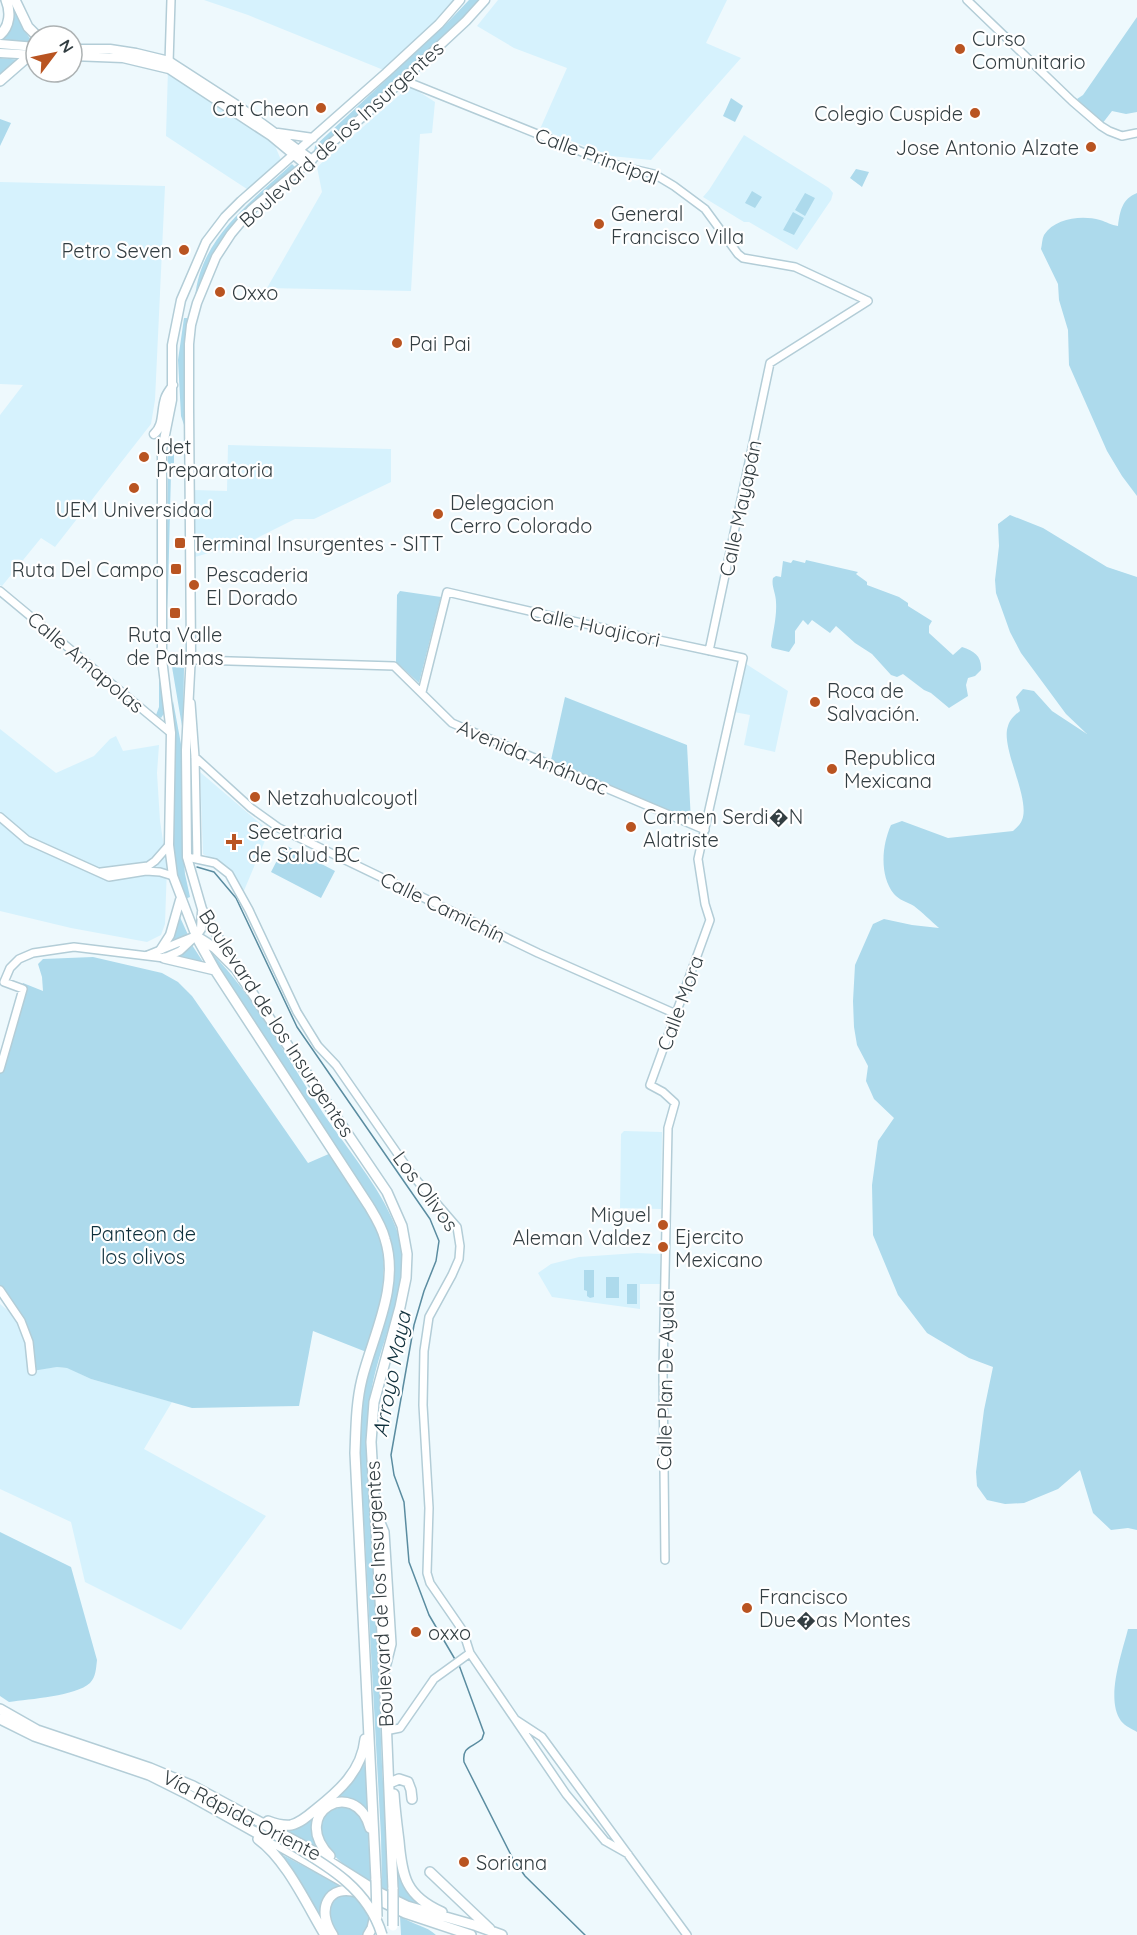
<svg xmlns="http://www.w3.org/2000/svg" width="1137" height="1935" viewBox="0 0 1137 1935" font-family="Quicksand,sans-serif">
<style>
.built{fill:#d6f2fd}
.green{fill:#addaec}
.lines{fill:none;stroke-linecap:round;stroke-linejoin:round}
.stream{stroke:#5a8ca0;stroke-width:1.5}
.minor-casing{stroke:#b3cdd7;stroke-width:10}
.major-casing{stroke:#b3cdd7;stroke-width:11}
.highway-casing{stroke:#b3cdd7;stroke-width:12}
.minor{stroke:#fff;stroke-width:7}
.major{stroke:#fff;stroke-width:8}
.highway{stroke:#fff;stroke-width:9}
.highway-bridge-casing{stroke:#b3cdd7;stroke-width:12;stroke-linecap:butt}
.highway-bridge{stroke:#fff;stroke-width:9}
.poi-dot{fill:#b95421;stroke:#fff;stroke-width:2}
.labels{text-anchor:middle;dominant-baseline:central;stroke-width:4.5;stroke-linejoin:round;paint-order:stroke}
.poi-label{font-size:20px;fill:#333e42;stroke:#fff;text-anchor:start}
.street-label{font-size:20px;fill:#333e42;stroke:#fff}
.park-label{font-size:20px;fill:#0e2f3b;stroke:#fff}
.water-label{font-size:21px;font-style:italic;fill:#10313d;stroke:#fff}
</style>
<rect width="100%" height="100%" fill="#eef9fd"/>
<path class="built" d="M204 0H461L386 71 248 15Z
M498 0H727L706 43 741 58 651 160 611 156 540 129 567 68 514 48 477 26Z
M168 69 273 141 281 160 279 167 250 191 166 136Z
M410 86 435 102 432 133 420 134 411 291 267 288 322 192 317 167Z
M744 135 829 188 833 193 831 200 797 250 749 222H744L703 197 709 190Z
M0 182 165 186 155 400 151 424 55 547 41 538 2 586 0 585V415L23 385 0 384Z
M228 445 391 449V482L314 519H295L253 540 195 557 194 490 227 491Z
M746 664 788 691 775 752 744 745 750 715 734 712Z
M0 729 56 773 94 756 110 739 116 736 123 751 159 745 157 773 160 821 167 866 165 924 161 935 147 942 71 928 0 911Z
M200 772 269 831 243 893 226 866 203 854Z
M624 1131 662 1132 661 1209 620 1208 621 1134Z
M637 1253 660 1254V1284H640V1309L552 1297 538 1273 551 1264 579 1257Z
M0 1304 21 1321 29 1342 32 1370 57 1367 68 1368 91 1379 172 1402 144 1449 266 1516 181 1630 85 1582 71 1522 0 1489Z"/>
<path class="green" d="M10 0 24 30 34 44 0 40 3 38Z
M469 0H479L455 28 317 152 314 151 315 146 449 21Z
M1137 17V112L1126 114 1112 111 1102 124 1077 99 1083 95Z
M0 58 21 60 0 79Z
M731 98 743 106 735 122 723 116Z
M0 119 11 123 0 146Z
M292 164 295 167 252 205 195 298C200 238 251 202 292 164Z
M856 169 869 172 862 187 850 178Z
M752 191 762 197 755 208 745 203Z
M805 193 815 198 805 216 795 210Z
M1137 193V496L1122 476 1107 451 1069 365 1068 330 1059 300 1058 284 1041 249C1042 245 1042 239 1044 235 1055 218 1082 215 1100 220 1107 222 1111 225 1118 226 1120 211 1122 199 1137 193Z
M793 212 804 218 794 235 783 230Z
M184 318H187L188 321 186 409 184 425 181 416 178 360Z
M171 446H174V463H171V466H174L171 473 168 590 166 624 168 448Z
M1010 515 1043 528 1107 567 1137 577V1530L1128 1528 1111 1530 1093 1513 1080 1470 1058 1489 1024 1503 1005 1504 987 1500 977 1486 976 1472 984 1410 993 1367 969 1358 927 1333 898 1295 873 1235 872 1185 878 1141 894 1118 874 1099 866 1081 868 1066 857 1045 854 1027 853 1001 855 965 873 924 884 919 912 925 939 928C931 921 922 912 914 906 907 902 899 900 894 894 879 875 882 845 891 825L902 821 948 838 1013 831C1016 828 1021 824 1022 820 1031 799 1000 747 1008 726 1010 719 1015 715 1020 711L1016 697 1023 689 1034 691 1052 711 1087 734 1066 714 1021 653 1010 632 996 593 995 580 999 546 998 524Z
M793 560 805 563 806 560 858 572 856 574 867 582V585L899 597 908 603V606L932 621 929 626V633L953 655 962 647C975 651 982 657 981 670L975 676 968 678 966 685 968 696 949 708 931 693 924 690 903 674 897 677 891 675 872 654 855 643 836 626 830 633 812 620 808 625 803 620 795 631V643L789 652 772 648 771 646C773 631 777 617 776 602 776 593 771 586 773 578L776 576 781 577 783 561 791 563Z
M400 591 441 597 419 683 396 662 397 595Z
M159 660 165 712 161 718 156 715 159 707Z
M172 667 184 668 183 732Z
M565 697 687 745 691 821 551 760Z
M173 701 183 755 182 840 185 874 190 897 185 899 175 870 171 849Z
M190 717 193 745 194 844 190 847Z
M285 845 335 871 321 898 271 872Z
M179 915 189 937 168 945Z
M192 945 205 965 175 957Z
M206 948H207C256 997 287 1059 325 1116 347 1148 380 1188 394 1223 400 1237 404 1253 403 1268 403 1281 398 1295 395 1308 385 1342 370 1378 369 1414L382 1766 390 1894 382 1890 381 1836 359 1432 361 1400 391 1289 390 1243Z
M93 957 162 973 178 982 192 996 308 1163 331 1153 381 1236 384 1266 382 1296 369 1353 313 1331 299 1406 192 1408 91 1379 67 1368 57 1367 32 1371 29 1342 0 1290V1069L23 983 43 991 42 977 38 964 43 959Z
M584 1270H594V1297L590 1298 587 1296V1291L584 1290Z
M606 1277H619V1298H606Z
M627 1284H637V1304H627Z
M0 1532 71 1567 97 1660C96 1668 96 1677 90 1683 76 1696 30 1699 9 1702L0 1696Z
M1128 1629H1137V1732C1132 1729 1125 1726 1121 1721 1105 1699 1122 1653 1128 1629Z
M364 1757 369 1814 355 1803 321 1811 320 1849 281 1828 303 1824 341 1794 355 1778Z
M345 1807 355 1809 367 1823 372 1885C354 1871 312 1848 322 1821 326 1811 335 1808 345 1807Z
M395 1837 400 1876 434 1913 399 1899Z
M281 1854 343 1887 322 1904 321 1918 324 1927 280 1855Z
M355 1894 372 1916 365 1935H337L326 1912 336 1896Z
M400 1916C411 1924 427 1926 436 1935H401Z"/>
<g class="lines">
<path class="stream" d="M197 867 214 872 236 898 297 1027 430 1219 439 1241 436 1261 424 1291 414 1325 391 1455 394 1475 404 1502 409 1562 429 1615 456 1661
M459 1665 484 1733 482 1739C472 1748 462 1746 464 1762L513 1859 525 1876 585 1935"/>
<g class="minor-casing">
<path id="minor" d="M967 0 1072 101 1101 126 1109 131 1122 136 1137 133
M169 63 171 0
M403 80 587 154 620 166 654 174 674 186 705 209 738 254 743 258 795 267 868 301
M0 591 171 733
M709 651 770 363 868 301
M162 659 394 666 452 723 705 830
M422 692 447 592 612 630 743 658 698 859 705 904 710 920 650 1085 663 1092 675 1103 668 1128 663 1372 665 1560
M191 703 195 757 197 859
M195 757 251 808 279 828 538 953 676 1014
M0 817 27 840 109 877 146 871 160 872 173 876
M187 857 215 863 229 874 249 910 297 1012 318 1046 336 1065 413 1176 457 1227 460 1246 459 1259 452 1275 429 1317 424 1351 423 1405 429 1508 427 1573 430 1583 463 1631 470 1653 566 1794 605 1841 628 1854
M101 872 148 866 155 861 169 845
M148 955 195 936
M0 1069 23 989 4 982 10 968 19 959 33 953 74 947 164 958 180 951 196 936
M0 1290 21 1321 29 1342 32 1371
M516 1720 542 1737 687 1935
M390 1730 400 1728 434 1679 470 1653"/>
</g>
<g class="major-casing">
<path id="major" d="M0 44 36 47
M72 49H110L136 53 169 61 237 105 312 160
M0 53 36 55
M72 56 123 58 169 69 271 136 306 165
M278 133 313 138
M154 434C164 426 161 411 165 399 166 394 170 390 173 385
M196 936 173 876 169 845 171 733 162 659V450L172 400V345L181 300 206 242 225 217 241 201 386 73 439 24 460 0
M196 936 201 929 202 912
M161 949 170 935 180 900
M233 963 202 909 187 857 186 750 191 654 189 408V344L191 325 197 303 216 257 231 234 251 210 366 114 466 21 485 0"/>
</g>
<g class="highway-casing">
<path id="highway" d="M15 0 28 27 37 36
M0 35C10 26 11 12 6 0
M0 81 31 54
M196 936 215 948 236 969 387 1192 402 1226 407 1254 406 1278 400 1307 374 1402 371 1442 384 1669 393 1889
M196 936 215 970 369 1206C375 1216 382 1227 385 1239 400 1286 373 1335 362 1379 356 1403 356 1428 355 1453L376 1880
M164 958 215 970
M378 1518 384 1532 391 1644 386 1664
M0 1709 37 1730 150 1768 193 1786 308 1848 378 1892 407 1906 481 1927
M0 1719 34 1736 149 1775 189 1795 342 1881
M392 1782 399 1779 408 1782 411 1790 412 1799
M394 1794C395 1810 397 1825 399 1841 402 1877 406 1896 442 1912
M268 1821C276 1824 283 1826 291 1825 300 1823 308 1816 315 1810 339 1791 362 1771 365 1739
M258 1839C286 1859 307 1905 325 1935
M330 1856C288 1813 355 1775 370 1828
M430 1872 490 1929
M354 1888 405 1913 471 1935
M477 1926 502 1935
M333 1935C316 1911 327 1882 359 1893
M368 1935 372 1928 375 1915"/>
</g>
<use href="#minor" class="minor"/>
<use href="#major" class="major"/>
<use href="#highway" class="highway"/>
<g class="highway-bridge-casing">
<path id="highway-bridge" d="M276 1835C319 1861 367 1884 382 1935
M376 1880 377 1917
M393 1889V1926"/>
</g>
<use href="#highway-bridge" class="highway-bridge"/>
</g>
<g class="poi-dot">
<circle cx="960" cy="49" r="6"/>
<circle cx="321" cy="108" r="6"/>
<circle cx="975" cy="113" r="6"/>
<circle cx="1091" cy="147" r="6"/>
<circle cx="599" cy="224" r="6"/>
<circle cx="184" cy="250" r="6"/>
<circle cx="220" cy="292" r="6"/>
<circle cx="397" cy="343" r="6"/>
<circle cx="144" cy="457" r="6"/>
<circle cx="134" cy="488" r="6"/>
<circle cx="438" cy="514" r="6"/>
<rect x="174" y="537" width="12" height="12" rx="3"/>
<rect x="170" y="563" width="12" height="12" rx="3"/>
<circle cx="194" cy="585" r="6"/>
<rect x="169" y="607" width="12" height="12" rx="3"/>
<circle cx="815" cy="702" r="6"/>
<circle cx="832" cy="769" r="6"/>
<circle cx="255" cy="797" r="6"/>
<circle cx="631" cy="827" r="6"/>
<path d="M231 833h6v6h6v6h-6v6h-6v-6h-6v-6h6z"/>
<circle cx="663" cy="1225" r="6"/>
<circle cx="663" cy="1247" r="6"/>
<circle cx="747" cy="1608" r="6"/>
<circle cx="416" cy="1632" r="6"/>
<circle cx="464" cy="1862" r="6"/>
</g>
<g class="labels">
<g class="poi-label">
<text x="972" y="38">Curso<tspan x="972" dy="23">Comunitario</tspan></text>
<text x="309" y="108" text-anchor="end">Cat Cheon</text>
<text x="963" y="113" text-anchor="end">Colegio Cuspide</text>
<text x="1079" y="147" text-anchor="end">Jose Antonio Alzate</text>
<text x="611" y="213">General<tspan x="611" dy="23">Francisco Villa</tspan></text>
<text x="172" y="250" text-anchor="end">Petro Seven</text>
<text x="232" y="292">Oxxo</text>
<text x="409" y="343">Pai Pai</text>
<text x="156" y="446">Idet<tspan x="156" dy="23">Preparatoria</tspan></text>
<text x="450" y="502">Delegacion<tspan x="450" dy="23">Cerro Colorado</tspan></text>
<text x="134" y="509" text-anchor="middle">UEM Universidad</text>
<text x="192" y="543">Terminal Insurgentes - SITT</text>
<text x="164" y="569" text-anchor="end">Ruta Del Campo</text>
<text x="206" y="574">Pescaderia<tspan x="206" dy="23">El Dorado</tspan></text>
<text x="175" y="634" text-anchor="middle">Ruta Valle<tspan x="175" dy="23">de Palmas</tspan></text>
<text x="827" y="690">Roca de<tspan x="827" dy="23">Salvación.</tspan></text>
<text x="844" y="757">Republica<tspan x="844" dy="23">Mexicana</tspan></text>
<text x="267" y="797">Netzahualcoyotl</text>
<text x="643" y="816">Carmen Serdi�N<tspan x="643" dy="23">Alatriste</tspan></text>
<text x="248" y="831">Secetraria<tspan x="248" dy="23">de Salud BC</tspan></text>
<text x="651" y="1214" text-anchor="end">Miguel<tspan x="651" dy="23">Aleman Valdez</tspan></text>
<text x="675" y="1236">Ejercito<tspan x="675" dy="23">Mexicano</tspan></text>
<text x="759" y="1596">Francisco<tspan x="759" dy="23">Due�as Montes</tspan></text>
<text x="428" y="1632">oxxo</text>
<text x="476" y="1862">Soriana</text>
</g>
<g class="street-label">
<text transform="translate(341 134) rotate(-42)">Boulevard de los Insurgentes</text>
<text transform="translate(597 156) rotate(20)">Calle Principal</text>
<text transform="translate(740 508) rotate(-78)">Calle Mayapán</text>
<text transform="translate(595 626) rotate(12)">Calle Huajicori</text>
<text transform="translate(86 662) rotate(40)">Calle Amapolas</text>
<text transform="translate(533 757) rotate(23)">Avenida Anáhuac</text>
<text transform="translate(443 907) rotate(26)">Calle Camichín</text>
<text transform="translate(680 1003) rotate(-70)">Calle Mora</text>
<text transform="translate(277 1023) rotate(57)">Boulevard de los Insurgentes</text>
<text transform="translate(426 1191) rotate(53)">Los Olivos</text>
<text transform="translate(665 1380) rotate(-89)">Calle Plan De Ayala</text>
<text transform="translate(379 1594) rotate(-93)">Boulevard de los Insurgentes</text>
<text transform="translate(242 1815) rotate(27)">Vía Rápida Oriente</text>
</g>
<g class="park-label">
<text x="143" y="1233">Panteon de<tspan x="143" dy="23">los olivos</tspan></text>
</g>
<g class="water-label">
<text transform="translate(391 1374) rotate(-79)">Arroyo Maya</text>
</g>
</g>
<g transform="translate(54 54) rotate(58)"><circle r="28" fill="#ffffff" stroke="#adb2b3" stroke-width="1.5"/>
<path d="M0-4.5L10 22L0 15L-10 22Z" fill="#b95421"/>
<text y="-9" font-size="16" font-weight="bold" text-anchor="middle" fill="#333e42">N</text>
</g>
</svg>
